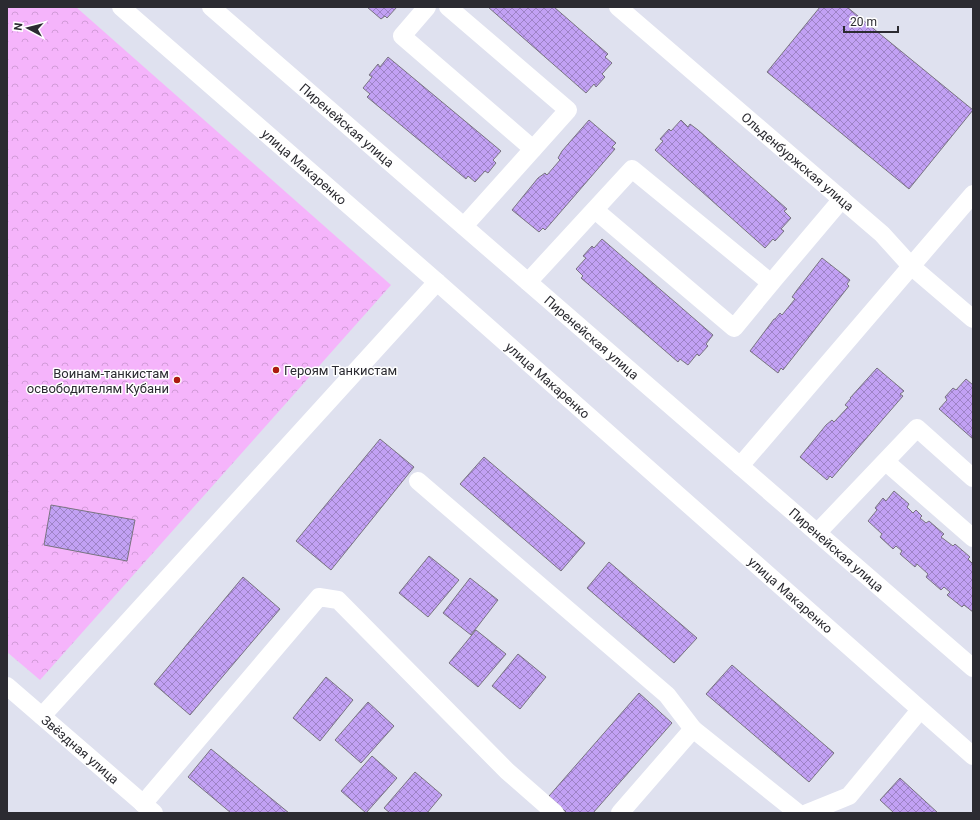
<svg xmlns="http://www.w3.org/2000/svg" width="980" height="820" viewBox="0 0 980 820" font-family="Roboto,sans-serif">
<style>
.park{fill:url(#park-crowns)}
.building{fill:url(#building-cross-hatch);stroke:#797481}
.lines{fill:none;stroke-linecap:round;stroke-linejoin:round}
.minor{stroke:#fff;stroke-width:18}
.poi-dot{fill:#ac1b10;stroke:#fff;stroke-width:1.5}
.labels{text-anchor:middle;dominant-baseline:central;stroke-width:3;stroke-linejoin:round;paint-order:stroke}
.street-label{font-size:13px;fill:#2b2b31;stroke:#fff}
.poi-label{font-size:13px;fill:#2b2b31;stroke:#fff;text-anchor:start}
</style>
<defs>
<pattern id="park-crowns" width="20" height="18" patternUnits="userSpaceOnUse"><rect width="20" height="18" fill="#f5b4fb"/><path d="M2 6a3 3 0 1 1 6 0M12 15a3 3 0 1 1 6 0" fill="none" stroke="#d29bd8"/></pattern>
<pattern id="building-cross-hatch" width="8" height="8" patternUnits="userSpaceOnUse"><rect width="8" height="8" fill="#c2a1f4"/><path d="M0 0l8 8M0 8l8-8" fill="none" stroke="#9e83c6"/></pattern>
</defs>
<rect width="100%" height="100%" fill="#dfe1ef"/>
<path class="park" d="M7 7H76L391 285 40 680 7 652Z"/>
<path class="building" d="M367 7H397L387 18 385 16 381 19Z
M488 7H554L608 54 605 57 612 63 602 74 605 77 596 87 594 84 586 93Z
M820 7H847L973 110 909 189 767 72Z
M388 57 501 151 493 160 496 163 488 173 485 171 475 182 468 176 466 179 367 97 370 94 363 88 372 77 369 75 378 64 380 67Z
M589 120 616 143 612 147 615 149 545 230 543 228 539 232 512 210 538 178 545 173 547 175 560 160 558 158 562 151Z
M681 120 688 127 690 124 698 130 787 209 784 211 791 218 781 229 784 231 775 241 773 239 765 248 655 150 663 141 660 139 669 129 671 131Z
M602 239 713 335 706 344 708 346 699 356 697 354 688 365 680 359 678 362 581 278 583 276 576 269 586 258 583 256 592 246 594 248Z
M822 258 850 280 847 284 849 286 783 370 781 368 778 373 750 351 774 319H775L780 313 782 315 795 299 792 297 797 290Z
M877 368 904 391 900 394 903 396 832 478 830 476 827 480 800 457 826 425 832 420 834 422 848 407 845 405 851 398H850Z
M966 379 973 385V439L939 409 947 400 945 397 953 388 956 390Z
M380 439 414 467 331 570 296 541Z
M484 457 585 543 561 571 460 484Z
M894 491 909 504 907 507 913 513 916 510 922 516 920 518 926 523 929 521 944 534 941 537 953 546 955 544 970 557 968 559 973 564V612L964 605 962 607 947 595 950 592 944 587 941 590 926 577 928 574 917 564 915 567 900 554 902 551 896 546 893 549 880 537 882 534 868 521 877 510 875 508 883 498 886 501Z
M51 505 135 520 127 561 44 545Z
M429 556 459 580 428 617 399 593Z
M609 562 697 638 674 663 587 588Z
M243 577 280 609 190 715 154 684Z
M470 578 498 600 471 635 443 613Z
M476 630 506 654 478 687 449 663Z
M518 654 546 677 520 709 492 686Z
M732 665 834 753 809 782 706 694Z
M326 677 353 700 320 741 293 718Z
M639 693 672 723 593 813H567L549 796Z
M368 702 394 726 361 763 335 740Z
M211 749 289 813H231L188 777Z
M372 756 397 778 366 813 341 791Z
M415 772 442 795 427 813H390L384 808Z
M900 778 938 813H894L880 800Z"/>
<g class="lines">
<g class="minor">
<path id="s1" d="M121 7 437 282 973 756"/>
<path id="s2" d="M211 7 973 668"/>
<path d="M427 7 402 36 533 149"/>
<path d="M448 7 568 110 464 226"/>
<path id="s3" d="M618 7 882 234 911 266 973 319"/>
<path d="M595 210 734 328 771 283"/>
<path d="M528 282 632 169 771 283 842 199"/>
<path d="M886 462 973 538"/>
<path d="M740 466 973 194"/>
<path d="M418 481 667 695 693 729"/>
<path d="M817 533 917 428 973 478"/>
<path id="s4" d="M7 686 154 813"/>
<path d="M42 716 437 282"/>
<path d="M143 804 319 597 338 600 507 771 555 813"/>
<path d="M620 813 693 729 798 813"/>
<path d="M807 813 849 796 920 710"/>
</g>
</g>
<g class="poi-dot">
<circle cx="276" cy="370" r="4"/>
<circle cx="177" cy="380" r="4"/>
</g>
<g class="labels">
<g class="street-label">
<text stroke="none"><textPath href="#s2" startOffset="180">Пиренейская улица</textPath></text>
<text stroke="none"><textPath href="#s3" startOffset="237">Ольденбуржская улица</textPath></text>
<text stroke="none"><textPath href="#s1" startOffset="243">улица Макаренко</textPath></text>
<text stroke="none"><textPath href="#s2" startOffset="504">Пиренейская улица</textPath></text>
<text stroke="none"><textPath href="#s1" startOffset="567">улица Макаренко</textPath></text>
<text stroke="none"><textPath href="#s2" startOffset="828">Пиренейская улица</textPath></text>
<text stroke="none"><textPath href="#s1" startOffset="891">улица Макаренко</textPath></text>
<text stroke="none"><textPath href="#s4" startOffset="97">Звёздная улица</textPath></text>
</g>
<g class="poi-label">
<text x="284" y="370">Героям Танкистам</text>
<text x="169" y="373" text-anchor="end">Воинам-танкистам<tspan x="169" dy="15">освободителям Кубани</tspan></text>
</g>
</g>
<rect width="980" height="820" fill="none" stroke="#2b2b31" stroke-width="16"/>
<g transform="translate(28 28) rotate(277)" stroke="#ffffff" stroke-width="3" paint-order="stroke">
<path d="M0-3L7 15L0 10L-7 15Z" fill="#2b2b31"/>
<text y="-6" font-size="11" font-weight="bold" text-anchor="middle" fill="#2b2b31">N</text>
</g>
<path d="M844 26v6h54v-6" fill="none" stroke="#2b2b31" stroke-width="2"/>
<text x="850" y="26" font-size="12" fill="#2b2b31" stroke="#ffffff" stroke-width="3" paint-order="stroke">20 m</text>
</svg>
